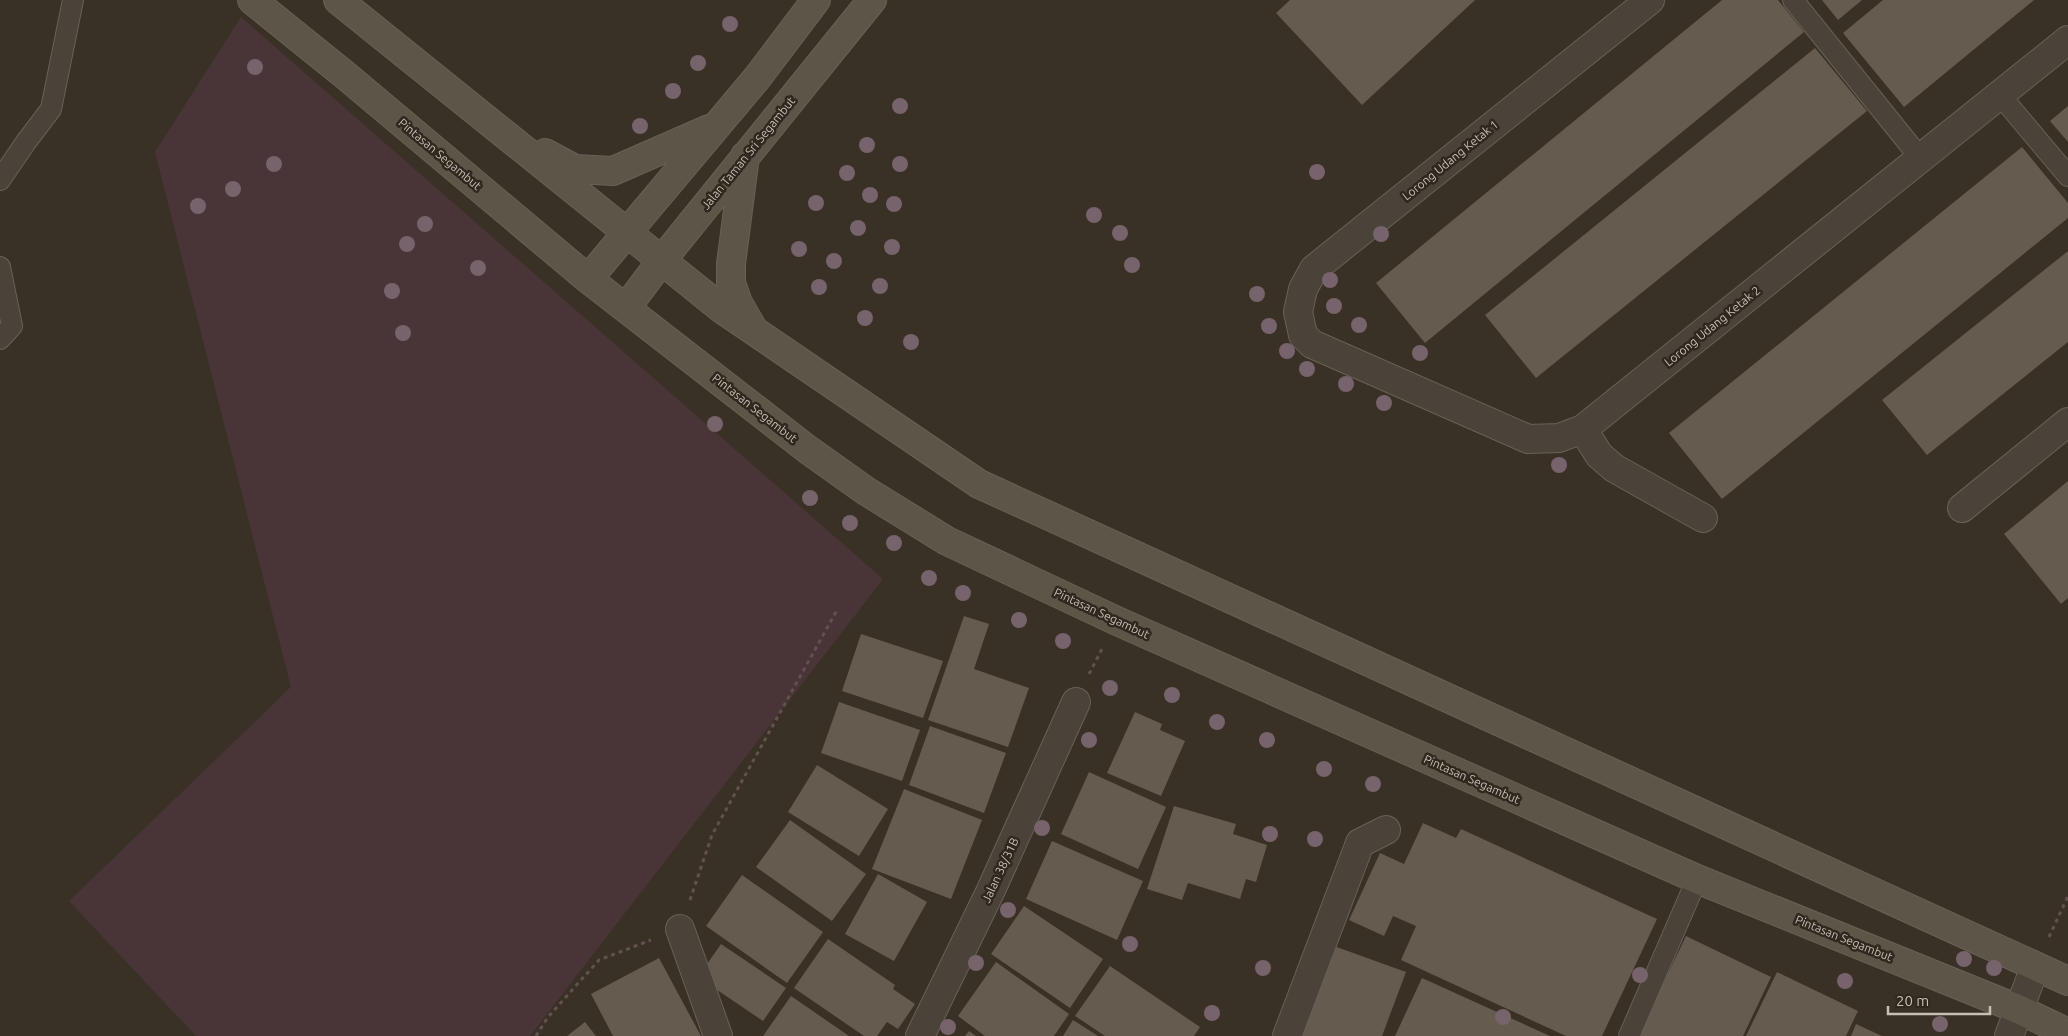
<svg xmlns="http://www.w3.org/2000/svg" width="2068" height="1036" viewBox="0 0 2068 1036" font-family="Ubuntu,sans-serif">
<style>
.green{fill:#493538}
.building{fill:#655c4f}
.lines{fill:none;stroke-linecap:round;stroke-linejoin:round}
.lane-casing{stroke:#686158;stroke-width:22}
.street-casing{stroke:#686158;stroke-width:30}
.secondary-casing{stroke:#686158;stroke-width:30}
.path{stroke:#61514f;stroke-width:3;stroke-dasharray:4 4;stroke-linecap:butt}
.lane{stroke:#4a433a;stroke-width:20}
.street{stroke:#4a433a;stroke-width:28}
.secondary{stroke:#5d5548;stroke-width:28}
.tree{fill:#77636b}
.labels{text-anchor:middle;dominant-baseline:central;stroke-width:5;stroke-linejoin:round;paint-order:stroke}
.street-label{font-size:12px;fill:#c6bfb5;stroke:#2f281f}
</style>
<rect width="100%" height="100%" fill="#3a3126"/>
<path class="green" d="M241 17 883 579 530 1036H196L69 901 291 687 155 152Z"/>
<path class="building" d="M1290 0H1475L1362 105 1276 13Z
M1722 0H1778L1804 32 1425 343 1376 283Z
M1822 0H1862L1838 20Z
M1883 0H2034L1904 107 1843 33Z
M1815 48 1867 111 1536 378 1485 315Z
M2068 106V142L2050 121Z
M2022 147 2068 203V218L1722 499 1669 433Z
M2068 251V342L1927 455 1882 400Z
M2068 481V598L2061 604 2004 534Z
M964 616 989 624 974 669 1029 688 1008 747 928 720Z
M861 634 943 661 923 718 842 691Z
M839 702 920 730 902 781 821 753Z
M1135 712 1162 724 1160 730 1185 741 1161 796 1107 773Z
M930 726 1006 753 984 813 909 785Z
M817 765 888 809 859 856 788 812Z
M1089 772 1166 807 1138 869 1061 834Z
M904 789 982 820 951 899 872 869Z
M1174 806 1236 824 1233 834 1267 845 1256 882 1246 879 1240 899 1188 883 1182 900 1147 889Z
M790 820 866 874 832 921 756 867Z
M1423 823 1456 838 1461 829 1657 919 1602 1036H1566L1401 960 1416 926 1393 916 1384 936 1349 920 1380 853 1404 864Z
M1052 841 1143 881 1117 940 1026 899Z
M878 874 927 902 894 961 845 934Z
M742 875 823 932 787 983 706 926Z
M1024 906 1103 959 1070 1008 991 954Z
M1686 936 1771 977 1743 1036H1638Z
M828 939 895 985 893 989 915 1004 898 1029 887 1022 877 1036H864L794 988Z
M721 944 786 988 763 1021 698 977Z
M1331 945 1406 972 1382 1036H1298Z
M659 958 701 1036H613L591 994Z
M996 962 1069 1014 1054 1036H985L958 1016Z
M1110 966 1200 1027 1194 1036H1105L1075 1016Z
M1777 972 1858 1011 1846 1036H1746Z
M1422 978 1550 1036H1395Z
M791 996 849 1036H763Z
M1073 1020 1098 1036H1063Z
M585 1022 596 1036H567Z
M1856 1024 1882 1036H1851Z
M969 1031 976 1036H965Z"/>
<g class="lines">
<g class="lane-casing">
<path id="lane" d="M1793 0 1921 159
M2000 95 2068 176
M0 180 26 142 51 109 73 0
M0 267 12 326 0 339
M1629 1036 1697 879"/>
</g>
<g class="street-casing">
<path id="street" d="M1650 0 1314 269 1303 289 1298 312 1303 335 1312 344 1528 439 1559 438 1583 429 2068 40
M1583 429 1599 455 1614 468 1703 518
M1962 508 2068 422
M680 929 718 1036
M920 1036 991 890 1076 702
M1287 1036 1360 843 1386 830
M2009 1036 2035 967"/>
</g>
<g class="secondary-casing">
<path id="secondary" d="M252 0 345 75 588 279 807 449 866 491 947 541 1117 621 1697 879 2018 1009 2068 1033
M338 0 722 309 979 484 2068 981
M545 153 575 169 613 171 709 129
M745 156 731 264V283L738 303 753 329
M588 279 757 78 816 0
M626 308 662 260 872 0"/>
</g>
<path class="path" d="M1089 674 1102 649
M690 900 712 835 837 610
M2049 937 2068 896
M536 1036 548 1017 599 960 651 940"/>
<use href="#lane" class="lane"/>
<use href="#street" class="street"/>
<use href="#secondary" class="secondary"/>
</g>
<g class="tree">
<circle cx="730" cy="24" r="8"/>
<circle cx="698" cy="63" r="8"/>
<circle cx="255" cy="67" r="8"/>
<circle cx="673" cy="91" r="8"/>
<circle cx="900" cy="106" r="8"/>
<circle cx="640" cy="126" r="8"/>
<circle cx="867" cy="145" r="8"/>
<circle cx="274" cy="164" r="8"/>
<circle cx="900" cy="164" r="8"/>
<circle cx="1317" cy="172" r="8"/>
<circle cx="847" cy="173" r="8"/>
<circle cx="233" cy="189" r="8"/>
<circle cx="870" cy="195" r="8"/>
<circle cx="816" cy="203" r="8"/>
<circle cx="894" cy="204" r="8"/>
<circle cx="198" cy="206" r="8"/>
<circle cx="1094" cy="215" r="8"/>
<circle cx="425" cy="224" r="8"/>
<circle cx="858" cy="228" r="8"/>
<circle cx="1120" cy="233" r="8"/>
<circle cx="1381" cy="234" r="8"/>
<circle cx="407" cy="244" r="8"/>
<circle cx="892" cy="247" r="8"/>
<circle cx="799" cy="249" r="8"/>
<circle cx="834" cy="261" r="8"/>
<circle cx="1132" cy="265" r="8"/>
<circle cx="478" cy="268" r="8"/>
<circle cx="1330" cy="280" r="8"/>
<circle cx="880" cy="286" r="8"/>
<circle cx="819" cy="287" r="8"/>
<circle cx="392" cy="291" r="8"/>
<circle cx="1257" cy="294" r="8"/>
<circle cx="1334" cy="306" r="8"/>
<circle cx="865" cy="318" r="8"/>
<circle cx="1359" cy="325" r="8"/>
<circle cx="1269" cy="326" r="8"/>
<circle cx="403" cy="333" r="8"/>
<circle cx="911" cy="342" r="8"/>
<circle cx="1287" cy="351" r="8"/>
<circle cx="1420" cy="353" r="8"/>
<circle cx="1307" cy="369" r="8"/>
<circle cx="1346" cy="384" r="8"/>
<circle cx="1384" cy="403" r="8"/>
<circle cx="715" cy="424" r="8"/>
<circle cx="1559" cy="465" r="8"/>
<circle cx="810" cy="498" r="8"/>
<circle cx="850" cy="523" r="8"/>
<circle cx="894" cy="543" r="8"/>
<circle cx="929" cy="578" r="8"/>
<circle cx="963" cy="593" r="8"/>
<circle cx="1019" cy="620" r="8"/>
<circle cx="1063" cy="641" r="8"/>
<circle cx="1110" cy="688" r="8"/>
<circle cx="1172" cy="695" r="8"/>
<circle cx="1217" cy="722" r="8"/>
<circle cx="1089" cy="740" r="8"/>
<circle cx="1267" cy="740" r="8"/>
<circle cx="1324" cy="769" r="8"/>
<circle cx="1373" cy="784" r="8"/>
<circle cx="1042" cy="828" r="8"/>
<circle cx="1270" cy="834" r="8"/>
<circle cx="1315" cy="839" r="8"/>
<circle cx="1008" cy="910" r="8"/>
<circle cx="1130" cy="944" r="8"/>
<circle cx="1964" cy="959" r="8"/>
<circle cx="976" cy="963" r="8"/>
<circle cx="1263" cy="968" r="8"/>
<circle cx="1994" cy="968" r="8"/>
<circle cx="1640" cy="975" r="8"/>
<circle cx="1845" cy="981" r="8"/>
<circle cx="1212" cy="1013" r="8"/>
<circle cx="1503" cy="1017" r="8"/>
<circle cx="1940" cy="1024" r="8"/>
<circle cx="948" cy="1027" r="8"/>
</g>
<g class="labels">
<g class="street-label">
<text transform="translate(748 153) rotate(-51)">Jalan Taman Sri Segambut</text>
<text transform="translate(440 154) rotate(40)">Pintasan Segambut</text>
<text transform="translate(1450 160) rotate(-39)">Lorong Udang Ketak 1</text>
<text transform="translate(1712 326) rotate(-39)">Lorong Udang Ketak 2</text>
<text transform="translate(755 408) rotate(38)">Pintasan Segambut</text>
<text transform="translate(1102 613) rotate(25)">Pintasan Segambut</text>
<text transform="translate(1472 779) rotate(24)">Pintasan Segambut</text>
<text transform="translate(1000 870) rotate(-65)">Jalan 38/31B</text>
<text transform="translate(1844 938) rotate(22)">Pintasan Segambut</text>
</g>
</g>
<path d="M1888 1006v8h102v-8" fill="none" stroke="#c6bfb5" stroke-width="2.5"/>
<text x="1896" y="1006" font-size="15" fill="#c6bfb5" stroke="#2f281f" stroke-width="4" paint-order="stroke">20 m</text>
</svg>
